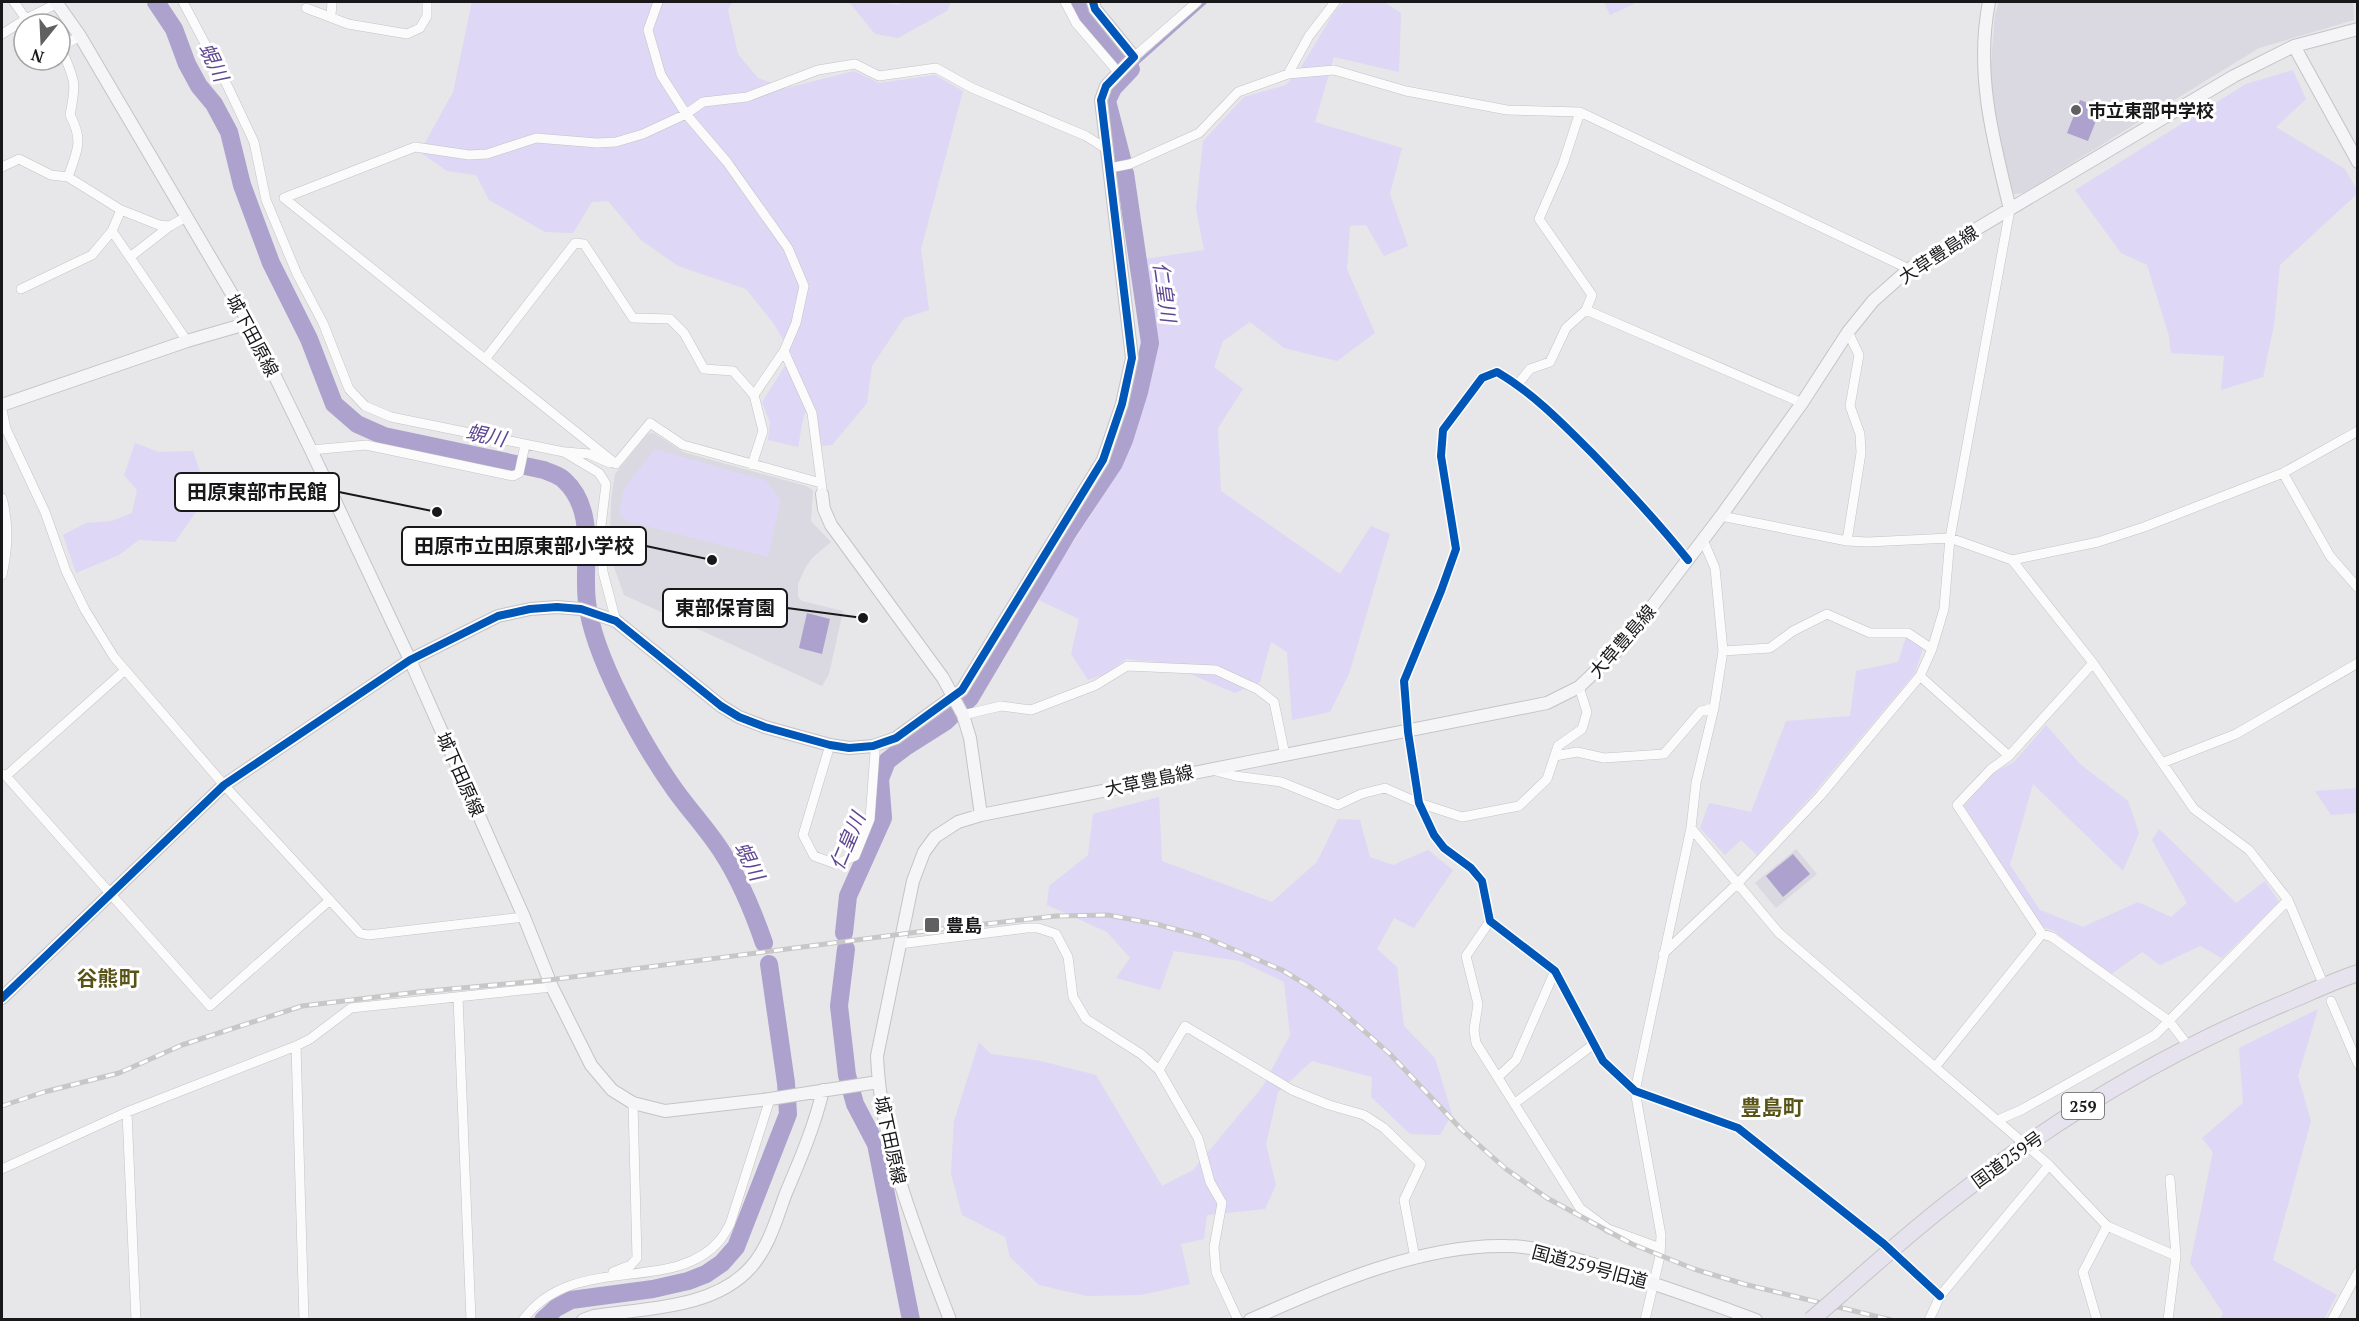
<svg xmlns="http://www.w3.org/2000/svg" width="2359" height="1321" viewBox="0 0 2359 1321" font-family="'PT Serif','Noto Sans JP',serif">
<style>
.built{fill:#dad8e0}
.green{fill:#ded7f5}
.water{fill:#ada1cd}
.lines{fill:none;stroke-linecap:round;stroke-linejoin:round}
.stream{stroke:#ada1cd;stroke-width:3}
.river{stroke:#ada1cd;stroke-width:18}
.street-tunnel{stroke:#c8c7ca;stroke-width:9;stroke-dasharray:9 4.5;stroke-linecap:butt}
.street-casing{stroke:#c4c3c5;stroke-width:10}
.secondary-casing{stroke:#c4c3c5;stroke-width:14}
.highway-casing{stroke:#c4c4c5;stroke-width:18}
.street{stroke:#fbfbfc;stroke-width:9}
.secondary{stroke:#f5f4f7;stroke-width:12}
.highway{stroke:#e6e3ef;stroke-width:16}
.rail-casing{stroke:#c7c7c8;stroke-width:5}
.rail{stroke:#fff;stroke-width:3;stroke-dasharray:9;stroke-linecap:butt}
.highway-bridge-casing{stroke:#c4c4c5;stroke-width:18;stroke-linecap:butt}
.highway-bridge{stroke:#e6e3ef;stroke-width:16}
.cycleway-casing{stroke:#fff;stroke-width:11}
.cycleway{stroke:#0057b8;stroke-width:8}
.poi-dot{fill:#606062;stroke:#fff;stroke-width:2}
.labels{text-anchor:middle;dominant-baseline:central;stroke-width:6;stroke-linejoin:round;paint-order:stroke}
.shield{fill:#fff;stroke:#5d5d5f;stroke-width:1.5}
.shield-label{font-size:16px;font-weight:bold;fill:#18181a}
.poi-label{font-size:18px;font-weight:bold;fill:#18181a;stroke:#fff;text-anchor:start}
.street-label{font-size:18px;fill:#18181a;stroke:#fff}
.water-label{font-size:20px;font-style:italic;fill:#5f4793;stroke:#fff}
.quarter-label{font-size:21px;font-weight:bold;fill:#585417;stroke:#fff}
.leader{fill:none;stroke:#18181a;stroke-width:2}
.callout-dot{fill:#18181a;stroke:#fff;stroke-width:2}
.callout{fill:#fff;stroke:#18181a;stroke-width:2}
.callout-label{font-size:20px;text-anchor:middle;font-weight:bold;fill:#18181a}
</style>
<rect width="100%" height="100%" fill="#e7e6e9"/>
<path class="built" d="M1999 2H2353L2354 20 2259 48 2023 193 2014 194 1999 143 1990 77 1995 14Z
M654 433 683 452 806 486 813 490 811 521 831 542 813 557 805 568 798 584V597L802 601 843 611 829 674 822 686 624 595 613 564 610 536 611 500 615 474 648 434Z
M1796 849 1817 874 1776 908 1755 883Z"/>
<path class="green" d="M472 2H732L728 10 738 54 758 78 787 88 854 71 879 83 935 75 963 91 921 249 929 310 904 318 872 366 867 403 832 445 822 446 814 406 804 414 798 447 768 440 770 422 762 402 792 355 774 324 746 289 678 266 641 240 608 201 592 202 573 233 545 232 489 200 476 175 447 171 420 152 453 92Z
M849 2H878L897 5 906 2H951L947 11 898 38 875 34Z
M1346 2H1384L1401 13 1399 72 1334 57 1315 122 1402 148 1390 194 1408 246 1384 256 1366 225 1350 226 1347 269 1375 333 1337 361 1284 348 1250 322 1223 341 1214 367 1243 389 1218 428 1221 491 1340 574 1371 526 1390 534 1349 674 1330 712 1292 720 1287 652 1271 642 1260 682 1235 693 1164 663 1126 659 1106 674 1088 680 1071 654 1079 619 1036 599 1096 507 1130 444 1155 344 1145 259 1204 250 1196 209 1203 141 1244 97 1286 85 1300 69 1336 9Z
M1604 2H1638L1610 15Z
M2293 70 2306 99 2276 127 2345 169 2357 190V194L2280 265 2274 325 2263 377 2221 390 2224 356 2171 353 2169 336 2147 265 2121 253 2075 190 2246 84Z
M135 443 159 452 193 451 204 483 198 509 175 542 139 540 119 555 76 573 63 535 86 523 112 521 132 513 137 490 124 475Z
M655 449 765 480 781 500 768 557 626 521 619 513 624 488Z
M1906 637 1923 648 1915 673 1813 794 1757 855 1741 840 1725 855 1700 828 1709 803 1751 812 1786 721 1850 716 1856 671 1898 662Z
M2046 725 2080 764 2128 801 2139 833 2123 871 2033 784 2010 865 2040 910 2083 927 2138 902 2171 917 2187 903 2152 840 2159 829 2236 903 2265 881 2279 902 2222 958 2200 946 2160 965 2142 952 2110 975 2054 931 2043 927 1964 806 1995 772 2014 762Z
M2357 788V813L2331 815 2315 791Z
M1159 797 1162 861 1272 902 1317 862 1338 819 1360 820 1370 857 1393 865 1428 850 1453 870 1414 928 1394 918 1377 949 1397 967 1404 1026 1435 1058 1452 1114 1440 1135 1410 1134 1371 1097 1372 1077 1312 1061 1278 1092 1266 1144 1276 1185 1265 1209 1207 1215 1204 1239 1181 1244 1190 1284 1141 1295 1087 1296 1039 1285 1010 1257 1005 1237 962 1215 951 1174 954 1121 979 1042 991 1054 1041 1061 1096 1075 1162 1186 1193 1170 1263 1086 1290 1035 1284 982 1240 961 1174 951 1160 990 1116 978 1130 958 1107 932 1047 905 1049 886 1088 855 1093 814Z
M2318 1009 2298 1076 2311 1121 2273 1260 2337 1295 2324 1319H2220L2223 1313 2190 1263 2213 1152 2202 1138 2243 1103 2239 1048Z"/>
<path class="water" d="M2080 100 2101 108 2088 141 2067 133Z
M807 613 830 619 822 654 799 648Z
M1793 854 1810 874 1783 897 1766 876Z"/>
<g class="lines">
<path class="stream" d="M1131 69 1206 2"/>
<path class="river" d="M156 2 174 29 187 64 199 86 214 104 229 132 242 185 271 263 309 339 334 404 357 424 384 436 544 470C550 473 559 475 564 480 598 511 582 562 587 602 593 656 643 745 675 790 690 811 708 830 722 852 739 878 754 914 764 943
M1078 2 1081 11 1121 59
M1122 159 1107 101 1113 88 1131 69
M844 933 848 896 883 818 880 779 887 761 904 748 945 722 970 698 1068 532 1114 463 1124 440 1139 392 1150 343 1125 173
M846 949 839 1006 847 1075 855 1104 876 1144 911 1320
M543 1320 556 1308 571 1300 653 1289 688 1281 706 1274 722 1263 736 1247 788 1114 786 1083 769 964"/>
<path class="street-tunnel" d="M1889 1249 1907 1265"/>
<g class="street-casing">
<path id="street" d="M14 2 26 19
M183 2 228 87 254 142 266 200 297 274 323 323 349 389 365 406 391 417 564 452 599 473 606 484 601 526 603 572 616 621
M658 2 648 30 661 75 686 114 727 162 788 248 804 286 796 323 784 351 754 395
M1065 2 1076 23 1118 72
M306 8 348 24 407 34 420 28 427 16V2
M331 16 332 2
M2 34 26 19 58 3
M1134 57 1197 2
M1288 74 1309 36 1335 2
M2 167 19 159 51 175 68 177 121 210 159 225 170 226
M1110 168 1130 164 1199 133 1238 92 1288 74 1334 70 1406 91 1507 110 1580 112 1909 269
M68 177C77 151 84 141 70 115 76 85 76 82 63 53L66 44 80 36
M284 198 415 147 469 155 487 154 536 138 597 143 616 142 643 134 686 114 703 102 747 97 818 70 855 64 879 76 936 68 972 88 1086 136 1108 150
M284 198 616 464
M121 210 112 231 187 341
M130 257 170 226 186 217
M21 289 92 255 112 231
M1586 310 1802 403
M784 351 812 413 822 489
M486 358 575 243 584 244 633 318 670 319 684 333 704 369 733 371 754 395 763 431 752 465
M1518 384 1530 369 1550 362 1566 328 1586 310 1592 295 1539 219 1563 164 1580 112
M2 410 6 429 45 512 66 571 85 610 114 657 224 785 360 933 368 935 524 917
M311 450 366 445 513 476 519 473 525 445
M566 452 589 454 610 463
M616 464 650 423 683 445 821 483
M2283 473 2330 556 2358 588
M2 498C9 523 8 549 2 575
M1721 516 1847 541 1868 542 1950 538 2012 560 2098 542 2144 527 2283 473 2358 431
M1847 541 1861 453 1860 434 1850 406 1859 355 1848 332
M1688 560C1657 521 1626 488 1592 453 1562 423 1533 393 1497 372L1482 378 1443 430 1441 456 1456 549 1441 591 1404 681 1408 732 1419 803 1434 835 1444 848 1471 868 1482 881 1490 921 1555 971 1603 1061 1635 1091 1738 1128 1884 1244
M2012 560 2093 663 2194 809 2249 850 2288 900 2322 981
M1723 651 1770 648 1793 631 1827 614 1870 633H1908L1932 649
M1920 676 2009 756
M963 715 1001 706 1031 710 1096 685 1127 666 1216 670 1257 689 1274 702 1285 755
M830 745 803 835 814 856 836 864 855 856 870 819 875 752 873 746
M1555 756 1577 752 1604 758 1664 754 1701 711 1714 708
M2162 763 2236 734 2358 663
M1212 770 1235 776 1281 782 1338 805 1361 794 1385 788 1419 803 1462 817 1519 806 1547 779 1558 746 1582 729 1587 712 1579 687
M2 774 6 776 210 1006 330 900
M6 776 124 671
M1691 828 1779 933 2049 1165 1940 1296 1929 1320
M1490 921 1466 956 1478 1004 1474 1030 1476 1043 1580 1208 1608 1229 1660 1248
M2042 934 2052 937 2169 1021 2189 1047
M899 944 1027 928H1038L1056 934 1068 957 1073 997 1086 1019 1141 1054 1159 1070 1198 1138 1210 1182 1222 1203 1214 1247 1216 1272 1238 1320
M1663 954 1738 883 1820 796 1920 676 1932 649 1944 609 1950 538 2010 209
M458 997 471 1320
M2331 1001 2358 1064
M296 1046 304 1320
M1936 1066 2042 934 1957 805 1991 769 2009 756 2093 663
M1159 1070 1185 1026 1292 1090 1329 1105 1364 1115 1384 1128 1421 1164 1404 1200 1415 1258
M1498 1077 1516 1060 1555 971
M1515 1103 1594 1044
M127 1112 136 1320
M1998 1120 2021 1110 2155 1035 2288 900
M2049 1165 2107 1226 2176 1256
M2 1169 127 1112 296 1046 310 1039 351 1008 552 987
M1907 1265 1940 1296
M613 1272 631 1265 637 1258 633 1103
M523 1320C573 1251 673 1296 720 1240 724 1235 727 1229 730 1224L770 1099
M1645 1320 1660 1256 1661 1235 1635 1091 1691 828 1696 783 1714 708 1723 651 1715 568 1703 540
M2097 1320 2083 1272 2107 1226
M2168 1320 2176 1256 2170 1179
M2332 1320 2358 1272"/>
</g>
<g class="secondary-casing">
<path id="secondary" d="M56 2 80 36 249 323 311 450 410 660 524 917 552 987 591 1065 612 1090 633 1103 665 1111 770 1099 878 1082
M1989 2C1975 73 1993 140 2010 209
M2294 46 2358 162
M2 405 187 341 249 323
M822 494 824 509 831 525 943 678 963 715 970 738 981 815
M2 998 224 785 410 660 498 616 530 609 557 607 581 609 616 621 721 706 739 717 765 727 830 745 849 748 873 746 896 738 962 690 1103 460 1122 404 1132 358 1101 100 1106 86 1134 57 1095 9 1093 2
M583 1320 594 1316C645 1308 714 1309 751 1267 769 1247 777 1217 786 1193 800 1160 815 1125 823 1090
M950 1320C917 1233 881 1149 877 1056L913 881 924 852 935 837 958 822 981 815C1169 776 1359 742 1547 703L1579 687 1622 646 1721 516 1802 403 1848 332 1873 301 1909 269 2234 76 2294 46 2358 29
M1250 1320C1328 1285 1421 1244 1507 1246 1537 1246 1567 1257 1596 1265 1650 1282 1703 1300 1756 1320"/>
</g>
<g class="highway-casing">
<path id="highway" d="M1842 1293C1880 1260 1917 1226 1957 1196 2061 1114 2171 1049 2294 999 2315 990 2336 980 2358 973"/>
</g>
<use href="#street" class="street"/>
<use href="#secondary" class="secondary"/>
<use href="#highway" class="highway"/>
<g class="rail-casing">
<path id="rail" d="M2 1106 44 1092 119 1073 182 1045 302 1006 418 992 549 980 933 930 1056 916 1108 915 1156 924 1204 937 1282 970 1310 987 1337 1007 1390 1054 1462 1130 1506 1169 1547 1198 1632 1244 1694 1269 1744 1284 1891 1320"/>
</g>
<use href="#rail" class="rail"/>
<g class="highway-bridge-casing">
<path id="highway-bridge" d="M1811 1320 1842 1293"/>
</g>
<use href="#highway-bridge" class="highway-bridge"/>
<g class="cycleway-casing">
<path id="cycleway" d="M1688 560C1657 521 1626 488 1592 453 1562 423 1533 393 1497 372L1482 378 1443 430 1441 456 1456 549 1441 591 1404 681 1408 732 1419 803 1434 835 1444 848 1471 868 1482 881 1490 921 1555 971 1603 1061 1635 1091 1738 1128 1884 1244 1940 1296
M2 998 224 785 410 660 498 616 530 609 557 607 581 609 616 621 721 706 739 717 765 727 830 745 849 748 873 746 896 738 962 690 1103 460 1122 404 1132 358 1101 100 1106 86 1134 57 1095 9 1093 2"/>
</g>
<use href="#cycleway" class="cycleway"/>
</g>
<g class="poi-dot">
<circle cx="2076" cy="110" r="6"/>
<rect x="924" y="917" width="16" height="16" rx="3"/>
</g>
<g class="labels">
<rect class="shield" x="2062" y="1093" width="42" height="26" rx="4.5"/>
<g class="shield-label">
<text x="2083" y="1106">259</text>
</g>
<g class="poi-label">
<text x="2088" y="110">市立東部中学校</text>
<text x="946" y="925">豊島</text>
</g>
<g class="street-label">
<text transform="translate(1938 254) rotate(-33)">大草豊島線</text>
<text transform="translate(253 335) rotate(62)">城下田原線</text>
<text transform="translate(1622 641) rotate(-49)">大草豊島線</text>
<text transform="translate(461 774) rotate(66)">城下田原線</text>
<text transform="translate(1149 780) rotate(-12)">大草豊島線</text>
<text transform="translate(891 1140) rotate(78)">城下田原線</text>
<text transform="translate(2007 1159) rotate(-36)">国道259号</text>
<text transform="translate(1590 1266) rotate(15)">国道259号旧道</text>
</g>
<g class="water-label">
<text transform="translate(214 62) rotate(64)">蜆川</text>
<text transform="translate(1165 292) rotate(82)">仁皇川</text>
<text transform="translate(486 435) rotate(12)">蜆川</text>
<text transform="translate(847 841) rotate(-67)">仁皇川</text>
<text transform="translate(750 861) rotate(63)">蜆川</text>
</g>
<g class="quarter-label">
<text x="108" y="978">谷熊町</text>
<text x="1772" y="1107">豊島町</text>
</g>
</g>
<path class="leader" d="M437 512L339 492M712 560L646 546M863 618L787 608"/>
<g class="callout-dot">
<circle cx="437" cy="512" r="6"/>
<circle cx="712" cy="560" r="6"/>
<circle cx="863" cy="618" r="6"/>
</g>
<g class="callout">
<rect x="175" y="473" width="164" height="38" rx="6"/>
<rect x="402" y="527" width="244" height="38" rx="6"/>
<rect x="663" y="589" width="124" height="38" rx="6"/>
</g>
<g class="callout-label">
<text x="257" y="499">田原東部市民館</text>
<text x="524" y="553">田原市立田原東部小学校</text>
<text x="725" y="615">東部保育園</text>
</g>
<rect width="2359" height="1321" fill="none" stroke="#18181a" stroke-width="6"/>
<g transform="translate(42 42) rotate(198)"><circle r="28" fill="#ffffff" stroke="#a3a3a3" stroke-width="1.5"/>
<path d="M0-4.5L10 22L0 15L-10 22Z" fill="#606062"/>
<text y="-9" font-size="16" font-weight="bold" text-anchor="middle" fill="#18181a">N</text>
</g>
</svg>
